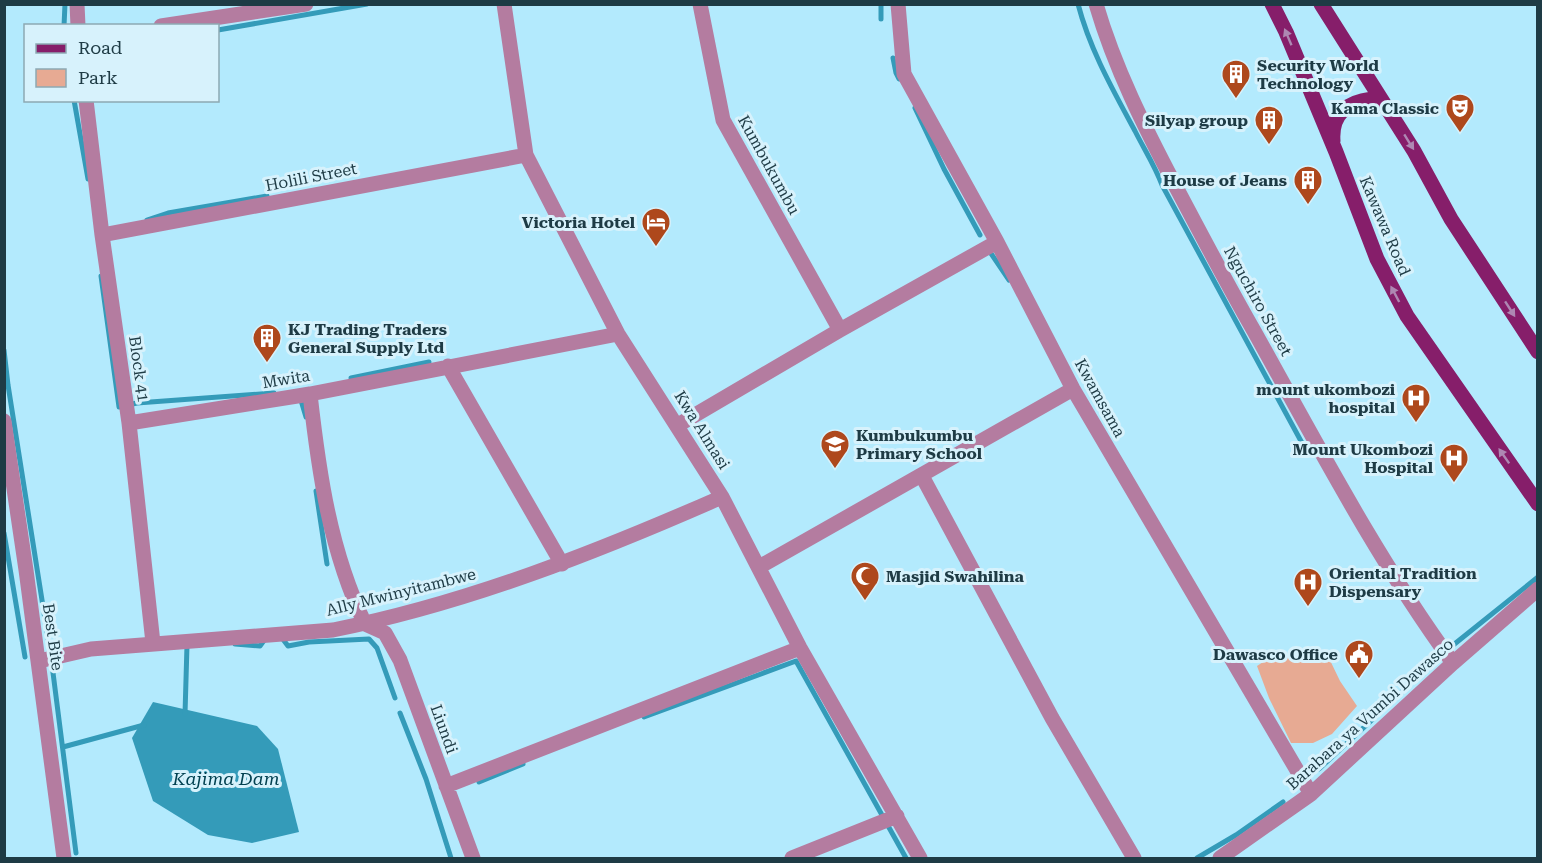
<svg xmlns="http://www.w3.org/2000/svg" width="1542" height="863" viewBox="0 0 1542 863" font-family="'Roboto Serif',serif">
<style>
.green{fill:#e7aa93}
.water{fill:#349bb9}
.lines{fill:none;stroke-linecap:round;stroke-linejoin:round}
.stream{stroke:#349bb9;stroke-width:5}
.minor{stroke:#b47ca0;stroke-width:15}
.major{stroke:#861e6a;stroke-width:15}
.oneway{fill:#ae88b3}
.labels{text-anchor:middle;dominant-baseline:central;stroke-width:6;stroke-linejoin:round;paint-order:stroke}
.poi-label{font-size:16px;font-weight:bold;fill:#1e3b45;stroke:#d7f2fc;text-anchor:end}
.street-label{font-size:16px;fill:#1e3b45;stroke:#d7f2fc}
.water-label{font-size:18px;font-style:italic;fill:#024151;stroke:#d7f2fc}
</style>
<rect width="100%" height="100%" fill="#b3eafd"/>
<path class="green" d="M1303 652 1327 654 1340 681 1357 706 1332 734 1313 743H1291L1269 698 1257 666 1269 658Z"/>
<path class="water" d="M153 702 257 726 278 749 299 832 252 843 208 835 153 801 132 738Z"/>
<g class="lines">
<path class="stream" d="M1078 4C1090 50 1113 90 1135 131 1144 149 1155 166 1162 185L1308 454
M881 19V4
M64 26 65 4
M218 30 367 4
M893 58 896 73 899 79
M74 100 88 179
M915 108 944 169 980 235
M147 220 168 213 267 196
M990 252 1009 280
M101 276 119 407 137 403 274 393
M4 350 8 385 51 657 76 853
M351 378 429 362
M300 397 306 417
M316 491 327 564
M4 533 25 657
M282 638 288 646 309 642 369 639 377 648 395 698
M235 644 260 646 265 639
M1452 646 1538 577
M400 713 426 779 451 858
M185 714 187 645
M644 717 796 661 906 858
M63 747 144 725
M1319 769 1401 693 1424 662
M479 782 523 764
M1197 858 1236 835 1283 802"/>
<path class="minor" d="M77 4 78 26
M504 4 526 155 618 334 722 497 800 648 920 858
M700 4 723 120 840 330
M898 4 904 74 997 242 1073 389 1311 794
M1096 4C1115 69 1145 128 1176 187 1202 236 1227 284 1254 331 1317 444 1377 559 1453 663
M161 26 306 4
M86 100 102 235 129 423 153 643
M102 235 526 155
M448 366 562 564
M310 394C319 474 330 551 365 624L385 633 400 660 473 858
M4 421 26 570 64 858
M129 423 310 394 618 334
M678 425 840 330 997 242
M922 476 1052 718 1134 858
M759 567 1073 389
M39 661 91 649 333 630C468 603 597 552 722 497
M446 786 800 648
M792 858 897 816
M1220 858 1311 794 1453 663 1538 589"/>
<path class="major" d="M1272 4 1286 32 1336 152 1377 259 1407 316 1538 504
M1321 4 1414 151 1451 219 1538 352
M1333 141C1331 114 1347 102 1372 99L1385 107"/>
</g>
<defs><path id="oneway-solid" d="M-6-.8H1V-3.2L6.5 0L1 3.2V.8H-6Z" transform="scale(1.5)"/></defs>
<g class="oneway">
<use href="#oneway-solid" transform="translate(1288 37) rotate(-113)"/>
<use href="#oneway-solid" transform="translate(1409 142) rotate(58)"/>
<use href="#oneway-solid" transform="translate(1395 294) rotate(-118)"/>
<use href="#oneway-solid" transform="translate(1510 309) rotate(57)"/>
<use href="#oneway-solid" transform="translate(1504 456) rotate(-125)"/>
</g>
<defs>
<g id="building-pin" transform="scale(1.5)"><path d="M0 17L-7.5 6A9.5 9.5 0 1 1 7.5 6Z" fill="#ae481c" stroke="#d7f2fc"/><path d="M-4-6H4V6H1V3H-1V6H-4ZM-2.5-4.3h1.7v1.8h-1.7ZM.8-4.3h1.7v1.8H.8ZM-2.5-1h1.7V.8h-1.7ZM.8-1h1.7V.8H.8Z" fill="#fff"/></g>
<g id="theatre-pin" transform="scale(1.5)"><path d="M0 17L-7.5 6A9.5 9.5 0 1 1 7.5 6Z" fill="#ae481c" stroke="#d7f2fc"/><path d="M-5-5.5Q0-4 5-5.5V0Q5 5 0 6Q-5 5-5 0ZM-3.3-2.5H-1v1.5H-3.3ZM1-2.5H3.3v1.5H1ZM-2.8 1Q0 5.5 2.8 1Z" fill="#fff"/></g>
<g id="hotel-pin" transform="scale(1.5)"><path d="M0 17L-7.5 6A9.5 9.5 0 1 1 7.5 6Z" fill="#ae481c" stroke="#d7f2fc"/><path d="M-6-4.5h1.5V1H6V5H4.5V3h-9V5H-6ZM-4 0a1.8 1.8 0 1 1 3.6 0ZM.5 0V-2.5h3Q6-2.5 6 0Z" fill="#fff"/></g>
<g id="hospital-pin" transform="scale(1.5)"><path d="M0 17L-7.5 6A9.5 9.5 0 1 1 7.5 6Z" fill="#ae481c" stroke="#d7f2fc"/><path d="M-5-5h3v3.5h4V-5h3V5h-3V1.5h-4V5h-3Z" fill="#fff"/></g>
<g id="school-pin" transform="scale(1.5)"><path d="M0 17L-7.5 6A9.5 9.5 0 1 1 7.5 6Z" fill="#ae481c" stroke="#d7f2fc"/><path d="M0-5L7-2L0 1L-7-2ZM-4 1L0 2.5L4 1V4Q0 6-4 4Z" fill="#fff"/></g>
<g id="mosque-pin" transform="scale(1.5)"><path d="M0 17L-7.5 6A9.5 9.5 0 1 1 7.5 6Z" fill="#ae481c" stroke="#d7f2fc"/><path d="M3.5-4.9A6 6 0 1 0 3.5 4.9A5 5 0 1 1 3.5-4.9Z" fill="#fff"/></g>
<g id="civic-pin" transform="scale(1.5)"><path d="M0 17L-7.5 6A9.5 9.5 0 1 1 7.5 6Z" fill="#ae481c" stroke="#d7f2fc"/><path d="M-.6-6.5H3V-4.5H.6V-3L4-1V1h2V6H-6V1h2V-1L-.6-3ZM-1.2 2.5V6h2.4V2.5Z" fill="#fff"/></g>
</defs>
<g fill-rule="evenodd">
<use href="#building-pin" x="1236" y="74"/>
<use href="#theatre-pin" x="1460" y="108"/>
<use href="#building-pin" x="1269" y="120"/>
<use href="#building-pin" x="1308" y="180"/>
<use href="#hotel-pin" x="656" y="222"/>
<use href="#building-pin" x="267" y="338"/>
<use href="#hospital-pin" x="1416" y="398"/>
<use href="#school-pin" x="835" y="444"/>
<use href="#hospital-pin" x="1454" y="458"/>
<use href="#mosque-pin" x="865" y="576"/>
<use href="#hospital-pin" x="1308" y="582"/>
<use href="#civic-pin" x="1359" y="654"/>
</g>
<g class="labels">
<g class="poi-label">
<text x="1257" y="65" text-anchor="start">Security World<tspan x="1257" dy="18">Technology</tspan></text>
<text x="1439" y="108">Kama Classic</text>
<text x="1248" y="120">Silyap group</text>
<text x="1287" y="180">House of Jeans</text>
<text x="635" y="222">Victoria Hotel</text>
<text x="288" y="329" text-anchor="start">KJ Trading Traders<tspan x="288" dy="18">General Supply Ltd</tspan></text>
<text x="1395" y="389">mount ukombozi<tspan x="1395" dy="18">hospital</tspan></text>
<text x="856" y="435" text-anchor="start">Kumbukumbu<tspan x="856" dy="18">Primary School</tspan></text>
<text x="1433" y="449">Mount Ukombozi<tspan x="1433" dy="18">Hospital</tspan></text>
<text x="1329" y="573" text-anchor="start">Oriental Tradition<tspan x="1329" dy="18">Dispensary</tspan></text>
<text x="886" y="576" text-anchor="start">Masjid Swahilina</text>
<text x="1338" y="654">Dawasco Office</text>
</g>
<g class="street-label">
<text transform="translate(769 165) rotate(61)">Kumbukumbu</text>
<text transform="translate(311 177) rotate(-11)">Holili Street</text>
<text transform="translate(1385 226) rotate(67)">Kawawa Road</text>
<text transform="translate(1258 301) rotate(61)">Nguchiro Street</text>
<text transform="translate(139 369) rotate(82)">Block 41</text>
<text transform="translate(286 379) rotate(-9)">Mwita</text>
<text transform="translate(1100 398) rotate(61)">Kwamsama</text>
<text transform="translate(702 430) rotate(58)">Kwa Almasi</text>
<text transform="translate(401 592) rotate(-14)">Ally Mwinyitambwe</text>
<text transform="translate(53 637) rotate(82)">Best Bite</text>
<text transform="translate(1370 714) rotate(-42)">Barabara ya Vumbi Dawasco</text>
<text transform="translate(444 729) rotate(70)">Liundi</text>
</g>
<g class="water-label">
<text x="226" y="778">Kajima Dam</text>
</g>
</g>
<rect width="1542" height="863" fill="none" stroke="#1e3b45" stroke-width="12"/>
<rect x="24" y="24" width="195" height="78" fill="#d7f2fc" stroke="#8da9b3" stroke-width="1.5"/>
<rect x="36" y="44" width="30" height="9" fill="#861e6a" stroke="#8da9b3" stroke-width="1.5"/>
<text x="78" y="54" font-size="18" fill="#1e3b45">Road</text>
<rect x="36" y="69" width="30" height="18" fill="#e7aa93" stroke="#8da9b3" stroke-width="1.5"/>
<text x="78" y="84" font-size="18" fill="#1e3b45">Park</text>
</svg>
